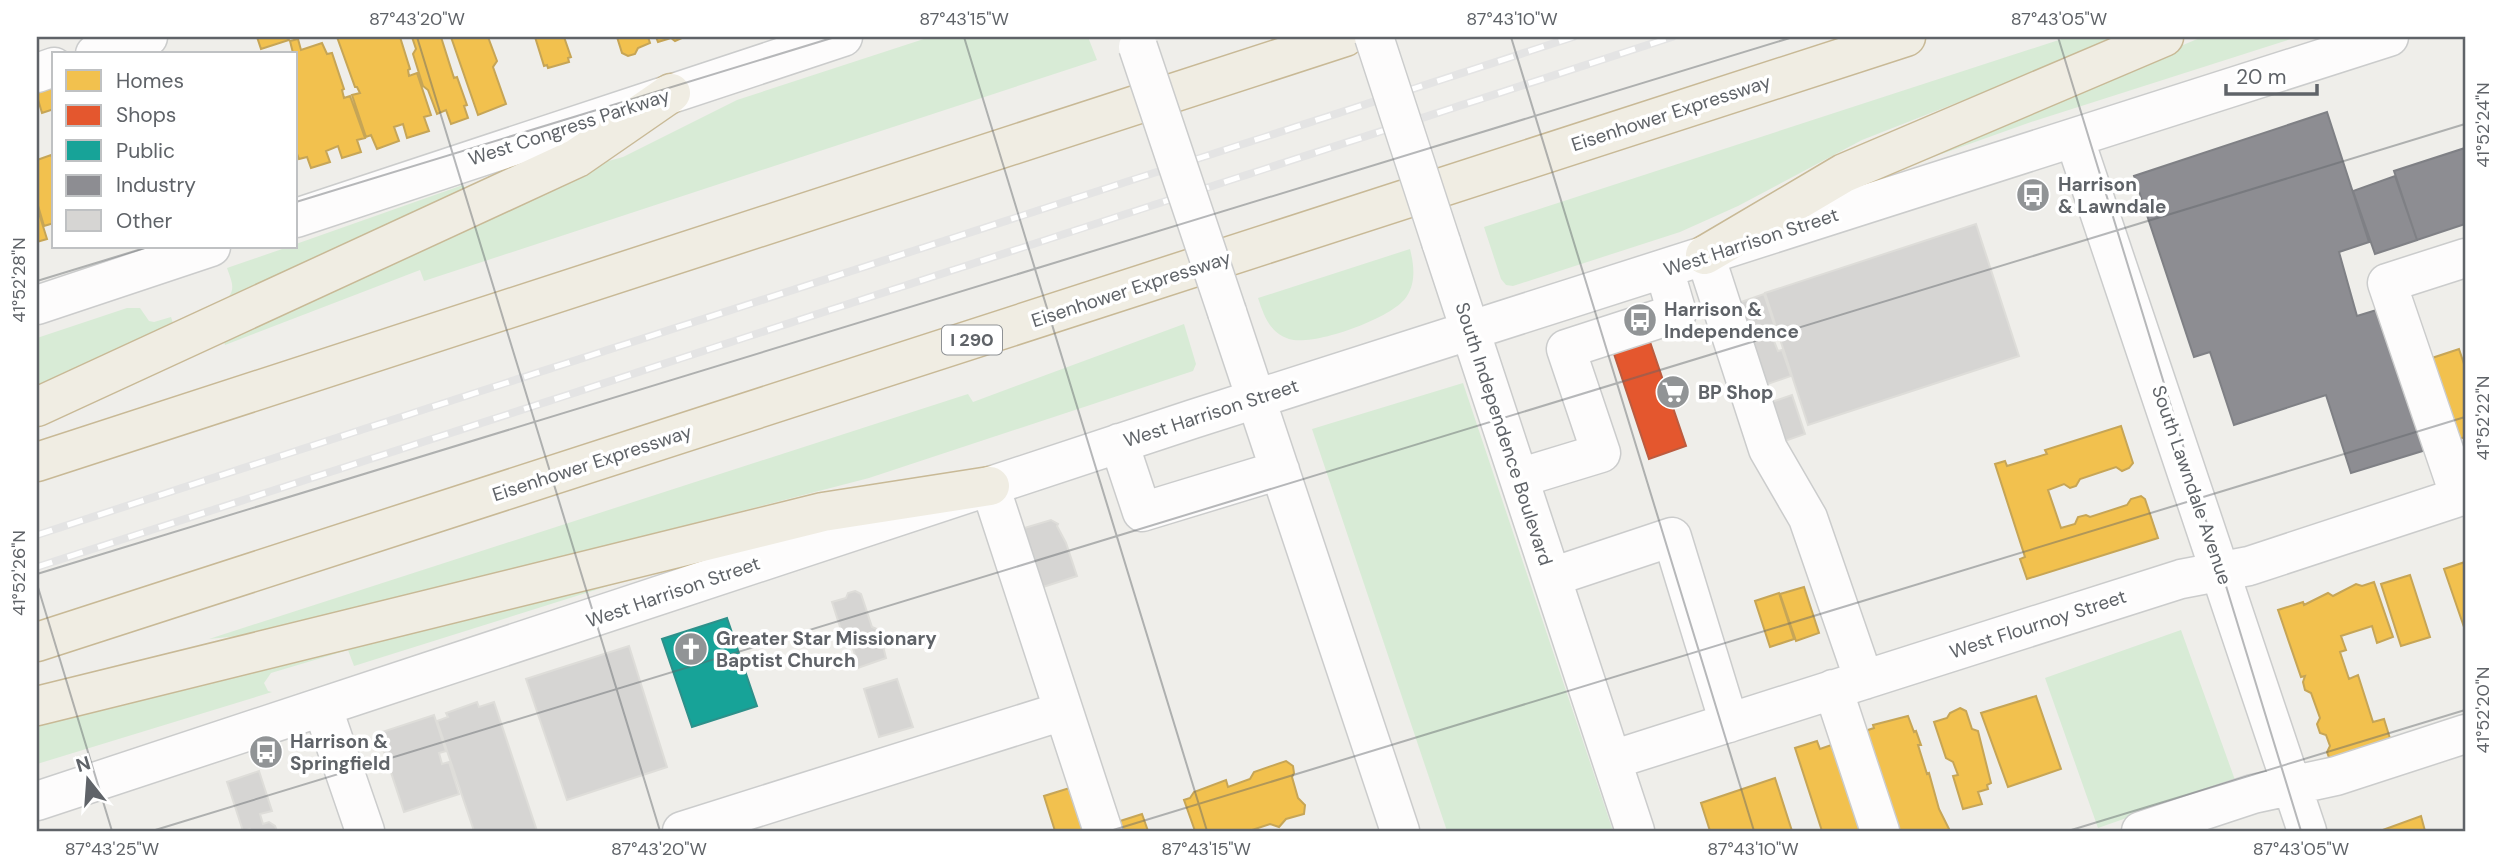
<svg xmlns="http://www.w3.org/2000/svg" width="2502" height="868" viewBox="0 0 2502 868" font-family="'DM Sans',sans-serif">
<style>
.green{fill:#d8ebd6}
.homes{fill:#f2c14e;stroke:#c6a556;stroke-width:2}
.shops{fill:#e4572e;stroke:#bc5b3f;stroke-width:2}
.public{fill:#17a398;stroke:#2d908a;stroke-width:2}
.industry{fill:#8d8d92;stroke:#7f8085;stroke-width:2}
.building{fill:#d6d5d3;stroke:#deddd9;stroke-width:2}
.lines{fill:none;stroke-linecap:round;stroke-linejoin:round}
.minor-casing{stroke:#cbcccc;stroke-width:41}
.highway-casing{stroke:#c8b996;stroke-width:41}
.minor{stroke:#fdfcfc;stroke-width:38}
.highway{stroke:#f0ede3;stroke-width:38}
.rail-casing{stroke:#e4e4e4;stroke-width:8}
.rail{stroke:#fff;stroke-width:5;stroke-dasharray:16;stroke-linecap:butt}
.minor-bridge-casing{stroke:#cbcccc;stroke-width:41;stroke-linecap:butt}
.minor-bridge{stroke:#fdfcfc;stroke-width:38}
.ticks{fill:none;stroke:#5f6368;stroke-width:2;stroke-opacity:0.45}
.labels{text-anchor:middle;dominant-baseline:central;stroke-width:7;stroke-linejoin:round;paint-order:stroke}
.shield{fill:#fff;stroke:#8f9295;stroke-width:2}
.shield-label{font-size:18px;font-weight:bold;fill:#5f6368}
.street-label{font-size:19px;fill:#5f6368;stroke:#fff}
.poi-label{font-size:19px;font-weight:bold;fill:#5f6368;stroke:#fff;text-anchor:start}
.neatline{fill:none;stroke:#5f6368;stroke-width:2.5}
.ticks-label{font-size:18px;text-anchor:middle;fill:#5f6368}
</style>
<rect width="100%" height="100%" fill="#efeeea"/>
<path class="green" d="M930 37H1088L1097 60 424 281 420 270 225 345 221 334 594 165 623 157 737 100Z
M2068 37H2124L1862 140 1738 206 1680 232 1513 286 1506 285 1501 279 1484 227Z
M2202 37H2297L2031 122 1919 162 1918 157Z
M463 185 467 191 226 299C237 290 231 280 227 268L288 247H296V244Z
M1410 249C1414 265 1416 282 1407 296 1394 318 1313 347 1289 339 1270 333 1264 316 1258 298Z
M127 308H140L149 321 154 322 171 317 174 326 37 389V338Z
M1184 324 1196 364 1193 371 869 478 269 633 209 639 968 394 973 402Z
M1463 383 1613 831H1447L1312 429Z
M659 570 354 666 348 650 271 673 264 683 268 691 272 692 37 764V724Z
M2181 630 2235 780 2098 828 2045 678Z"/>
<path class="homes" d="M257 37H287L289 40 261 49Z
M337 37H400L410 69 408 70 409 76 417 73 431 115 424 117 429 131 407 138 403 124 394 127 399 141 377 149 371 135 366 137 352 95 360 93 357 87H355Z
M412 37H441L454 78 457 77 467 105 464 106 468 118 451 124 446 110 437 114 428 90 423 86 413 54 416 49Z
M451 37H488L497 61 493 67 506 104 478 115Z
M535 37H564L571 57 568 58 569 62 548 68 547 65 544 66Z
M617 37H648L650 43 638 48 635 54 628 56 622 53Z
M656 37H684L675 41 671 38 658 42Z
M298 39 301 50 322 43 327 54 332 53 344 89 342 90 344 98 350 96 365 138 357 140 361 152 342 158 338 146 326 151 330 162 311 168 307 157 299 159 296 151V54H290L293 53 290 41Z
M54 78V109L42 113 37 96V83Z
M51 155 54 163V223L44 226 37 202V160Z
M37 207 47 239 37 242Z
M2459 349 2465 367V437L2459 439 2432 358Z
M2121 426 2133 463 2129 468 2122 471 2116 467 2080 479 2076 486 2070 488 2064 484 2048 490 2061 528 2075 524 2078 517 2086 515 2090 517 2127 505 2131 499 2141 496 2145 499 2158 538 2027 579 2020 559 2025 557 1995 464 2005 461 2007 466 2047 454 2045 450Z
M2465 562V630L2444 569Z
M2410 575 2430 637 2401 646 2381 584Z
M2374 582 2393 637 2377 643 2372 626 2341 636 2346 650 2340 652 2349 679 2358 675 2373 722 2384 719 2392 745 2330 760 2327 752 2330 746 2326 735 2320 733 2317 724 2320 718 2311 693 2305 690 2303 682 2305 676 2301 677 2278 610 2303 602 2304 605 2328 593 2333 596 2356 584 2362 586Z
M1804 587 1819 633 1796 641 1780 594Z
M1779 593 1794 639 1770 647 1755 601Z
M2036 696 2061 769 2008 787 1981 713Z
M1960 708 1966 711 1972 729 1978 731 1991 783 1987 785 1988 789 1978 792 1982 804 1963 809 1953 776 1958 775 1953 762 1946 758 1934 722 1947 718 1950 713Z
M1908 716 1914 732 1916 731 1921 745H1918L1927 774 1929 773 1939 809 1950 831H1892L1859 733 1874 728 1873 725Z
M1817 741 1820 749 1837 743 1864 831H1822L1795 748Z
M1286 761 1293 766 1294 773 1292 777 1298 798 1305 805 1304 814 1286 819 1279 827 1270 824 1249 831H1195L1184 800 1190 798 1194 792 1226 780 1228 787 1250 779 1254 772Z
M1775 778 1792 831H1710L1701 803Z
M1076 786 1091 831H1055L1044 796Z
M1142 814 1148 831H1117L1114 823Z
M2421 816 2425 831H2380Z"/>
<path class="shops" d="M1648 336 1665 386 1676 382 1679 393 1669 396 1686 446 1649 459 1612 348Z"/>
<path class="public" d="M727 618 757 706 692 727 662 639Z"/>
<path class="industry" d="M2327 112 2369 242 2339 252 2357 316 2383 308 2429 449 2351 473 2326 395 2234 425 2210 352 2194 357 2134 176Z
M2465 148V224L2417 240 2394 171Z
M2395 176 2417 240 2375 254 2353 191Z"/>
<path class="building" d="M1976 224 2019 356 1808 425 1765 293Z
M1764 294 1779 339 1774 341 1778 351 1782 350 1791 376 1759 387 1732 305Z
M1792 395 1805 434 1779 443 1766 404Z
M1051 520 1058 524 1057 526 1066 543 1077 576 1037 589 1018 530Z
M855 591 861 594 872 627 879 630 886 658 855 669 852 659 856 658 849 636 842 633 832 602 846 598 848 593Z
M629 646 667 767 567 800 526 679Z
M897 679 913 727 879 737 864 689Z
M477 702 479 707 494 702 537 831H474L437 721 448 717 446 713Z
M434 715 446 751 439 753 442 764 449 762 459 794 404 812 379 736 382 732Z
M259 771 272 811 260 814 263 824 269 822 275 826 277 831H251L250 829 243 831 227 782Z"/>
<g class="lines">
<g class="minor-casing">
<path id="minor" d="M95 54 148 37
M37 73 54 67
M2075 140 2307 831
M296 218 843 37
M1441 242 1635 831
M1705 255 1768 449 1808 518 1864 680
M37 305 211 247
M1227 312 1400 831
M1119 443 1142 512 1280 470
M1519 478 1601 453 1566 349 1677 313 1664 269
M990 486 1103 831
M2460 497 2387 283 2465 258
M1552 577 1672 537 1729 723
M1833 689 1880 831
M323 709 365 831
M1612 760 2181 579 2249 566 2465 495
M37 801C423 677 807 545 1193 419 1591 290 1991 167 2389 37
M682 831 1063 711
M2141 831 2253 794 2336 776 2465 734"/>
</g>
<g class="highway-casing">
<path id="highway" d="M1705 255 1844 173 2164 37
M37 407 577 158 671 93
M37 462 1345 37
M37 642 1906 37
M37 706 823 512 990 486"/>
</g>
<use href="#minor" class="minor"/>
<use href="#highway" class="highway"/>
<g class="rail-casing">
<path id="rail" d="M37 535 1573 37
M37 567 1672 37"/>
</g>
<use href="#rail" class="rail"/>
<g class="minor-bridge-casing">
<path id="minor-bridge" d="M1374 37 1441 242
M1138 47 1227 312"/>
</g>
<use href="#minor-bridge" class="minor-bridge"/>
</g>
<path class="ticks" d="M417 37 660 831M964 37 1207 831M1511 37 1754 831M2058 37 2301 831M296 202 835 37M37 281 148 247M37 574 1793 37M37 584 112 831M152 831 2465 124M1110 831 2465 417M2068 831 2465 710"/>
<defs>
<g id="bus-disc" transform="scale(1.75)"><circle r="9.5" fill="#919496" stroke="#fff"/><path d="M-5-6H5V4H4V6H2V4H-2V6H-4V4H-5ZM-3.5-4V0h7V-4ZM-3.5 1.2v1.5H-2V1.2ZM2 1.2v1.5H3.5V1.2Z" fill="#fff"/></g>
<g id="supermarket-disc" transform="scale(1.75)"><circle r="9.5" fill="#919496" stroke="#fff"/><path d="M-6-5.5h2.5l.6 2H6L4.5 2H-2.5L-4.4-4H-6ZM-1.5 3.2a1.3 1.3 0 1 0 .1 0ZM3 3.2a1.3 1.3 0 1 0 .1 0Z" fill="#fff"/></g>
<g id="church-disc" transform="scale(1.75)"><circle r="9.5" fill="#919496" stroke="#fff"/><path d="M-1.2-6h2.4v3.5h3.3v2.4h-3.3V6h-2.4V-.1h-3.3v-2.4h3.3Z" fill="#fff"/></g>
</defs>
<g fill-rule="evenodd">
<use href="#bus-disc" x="2033" y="195"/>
<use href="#bus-disc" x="1640" y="320"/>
<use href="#supermarket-disc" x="1673" y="392"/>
<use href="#church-disc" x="691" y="649"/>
<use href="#bus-disc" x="266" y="752"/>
</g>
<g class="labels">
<rect class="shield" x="942" y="325.5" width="60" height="29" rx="5"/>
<g class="shield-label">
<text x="972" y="340">I 290</text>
</g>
<g class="street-label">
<text transform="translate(1671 113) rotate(-18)">Eisenhower Expressway</text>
<text transform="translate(569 127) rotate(-18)">West Congress Parkway</text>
<text transform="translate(1751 242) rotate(-18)">West Harrison Street</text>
<text transform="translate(1131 289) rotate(-18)">Eisenhower Expressway</text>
<text transform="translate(1211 413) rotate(-18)">West Harrison Street</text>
<text transform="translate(1504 434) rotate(72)">South Independence Boulevard</text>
<text transform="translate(592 463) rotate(-18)">Eisenhower Expressway</text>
<text transform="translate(2192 485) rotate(71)">South Lawndale Avenue</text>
<text transform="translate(673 592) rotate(-19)">West Harrison Street</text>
<text transform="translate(2038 624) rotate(-18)">West Flournoy Street</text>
</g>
<g class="poi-label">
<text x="2058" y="184">Harrison<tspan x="2058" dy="22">&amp; Lawndale</tspan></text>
<text x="1664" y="309">Harrison &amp;<tspan x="1664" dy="22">Independence</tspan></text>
<text x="1698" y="392">BP Shop</text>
<text x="716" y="638">Greater Star Missionary<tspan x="716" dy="22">Baptist Church</tspan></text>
<text x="290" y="741">Harrison &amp;<tspan x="290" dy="22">Springfield</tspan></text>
</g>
</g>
<rect width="2502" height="868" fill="none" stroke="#ffffff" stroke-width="77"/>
<rect x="52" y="52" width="245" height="196" fill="#ffffff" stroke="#bfc1c3" stroke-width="2"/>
<rect x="66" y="70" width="35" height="21" fill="#f2c14e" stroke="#bfc1c3" stroke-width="2"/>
<text x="116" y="88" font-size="21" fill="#5f6368">Homes</text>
<rect x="66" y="105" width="35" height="21" fill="#e4572e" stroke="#bfc1c3" stroke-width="2"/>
<text x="116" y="122" font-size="21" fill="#5f6368">Shops</text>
<rect x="66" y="140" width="35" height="21" fill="#17a398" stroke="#bfc1c3" stroke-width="2"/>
<text x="116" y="158" font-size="21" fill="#5f6368">Public</text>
<rect x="66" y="175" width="35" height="21" fill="#8d8d92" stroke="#bfc1c3" stroke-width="2"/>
<text x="116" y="192" font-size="21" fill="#5f6368">Industry</text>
<rect x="66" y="210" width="35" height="21" fill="#d6d5d3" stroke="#bfc1c3" stroke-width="2"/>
<text x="116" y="228" font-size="21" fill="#5f6368">Other</text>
<g transform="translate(88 780) rotate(343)" stroke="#ffffff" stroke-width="5" paint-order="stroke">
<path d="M0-5L12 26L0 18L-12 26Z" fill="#5f6368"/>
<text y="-10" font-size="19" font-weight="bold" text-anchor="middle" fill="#5f6368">N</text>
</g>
<path d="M2226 84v10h91v-10" fill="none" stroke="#5f6368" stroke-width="3.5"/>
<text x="2236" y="84" font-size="21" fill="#5f6368" stroke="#ffffff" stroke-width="5" paint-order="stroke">20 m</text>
<rect x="38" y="38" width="2426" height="792" class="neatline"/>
<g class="ticks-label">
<text x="417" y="25">87°43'20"W</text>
<text x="964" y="25">87°43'15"W</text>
<text x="1512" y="25">87°43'10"W</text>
<text x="2059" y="25">87°43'05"W</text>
<text transform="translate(2483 125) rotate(-90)" y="6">41°52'24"N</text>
<text transform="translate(19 280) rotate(-90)" y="6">41°52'28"N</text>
<text transform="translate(2483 418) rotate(-90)" y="6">41°52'22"N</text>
<text transform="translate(19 573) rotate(-90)" y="6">41°52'26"N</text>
<text transform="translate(2483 710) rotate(-90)" y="6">41°52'20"N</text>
<text x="112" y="855">87°43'25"W</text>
<text x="659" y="855">87°43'20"W</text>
<text x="1206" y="855">87°43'15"W</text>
<text x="1753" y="855">87°43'10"W</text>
<text x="2301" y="855">87°43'05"W</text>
</g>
</svg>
